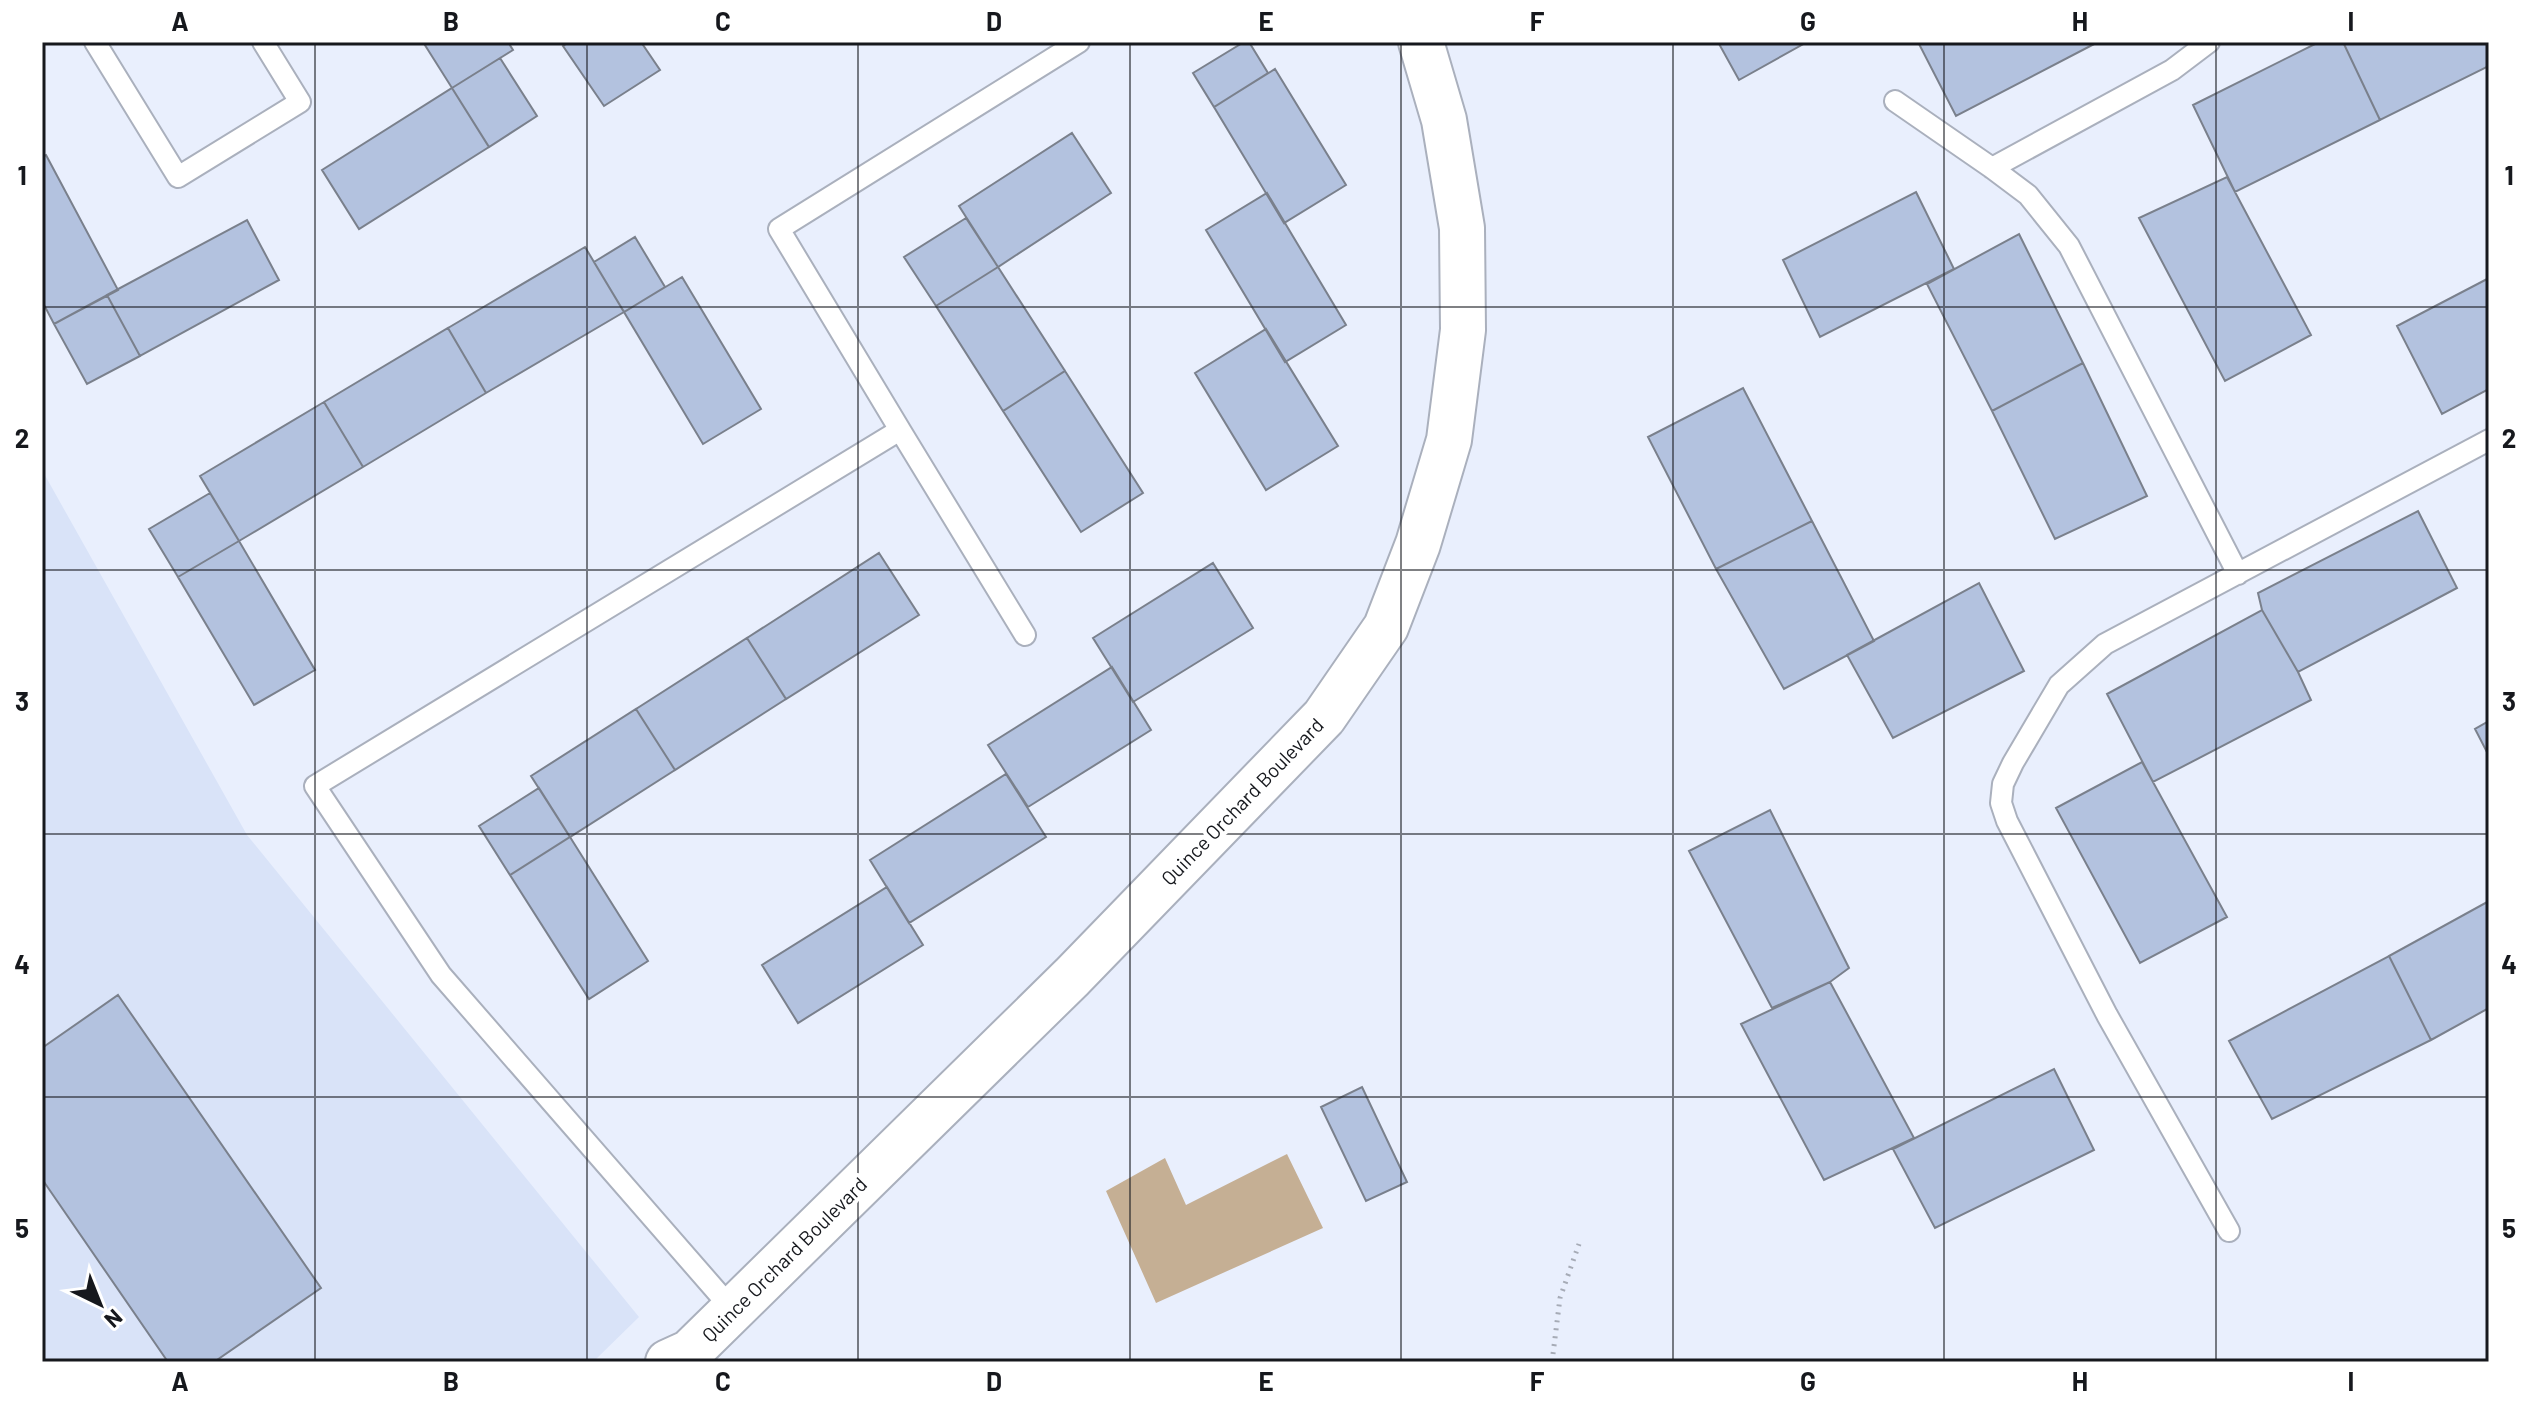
<svg xmlns="http://www.w3.org/2000/svg" width="2531" height="1404" viewBox="0 0 2531 1404" font-family="Barlow,sans-serif">
<style>
.built{fill:#d9e3f8}
.water{fill:#c5af94}
.building{fill:#b3c2df;stroke:#7a808c;stroke-width:2}
.lines{fill:none;stroke-linecap:round;stroke-linejoin:round}
.lane-casing{stroke:#aab0bd;stroke-width:24}
.secondary-casing{stroke:#aab0bd;stroke-width:48}
.path{stroke:#a6abb6;stroke-width:5;stroke-dasharray:2 6;stroke-linecap:butt}
.lane{stroke:#fff;stroke-width:20}
.secondary{stroke:#fff;stroke-width:44}
.grid{fill:none;stroke:#16181d;stroke-width:2;stroke-opacity:0.55}
.labels{text-anchor:middle;dominant-baseline:central;stroke-width:8;stroke-linejoin:round;paint-order:stroke}
.street-label{font-size:20px;fill:#16181d;stroke:#fff}
.neatline{fill:none;stroke:#16181d;stroke-width:3}
.grid-label{font-size:26px;text-anchor:middle;font-weight:bold;fill:#16181d}
</style>
<rect width="100%" height="100%" fill="#e9effd"/>
<path class="built" d="M42 470 247 835 639 1317 593 1362H42Z"/>
<path class="water" d="M1287 1154 1323 1228 1156 1303 1106 1191 1165 1158 1186 1205Z"/>
<path class="building" d="M423 42H508L513 50 452 88Z
M569 42H641L660 70 604 106 563 46Z
M1244 42H1249L1268 73 1214 107 1193 73Z
M1718 42H1807L1739 80Z
M1918 42H2098L1956 116Z
M2319 42H2343L2380 120 2235 192 2193 105Z
M2343 42H2489V66L2380 120Z
M500 58 537 116 489 147 452 88Z
M1275 69 1346 185 1284 223 1214 107Z
M452 88 489 147 359 229 322 170Z
M1072 133 1111 193 998 267 959 206Z
M46 155 118 290 54 324 42 301V157Z
M2227 177 2311 335 2225 381 2139 218Z
M1916 192 1954 269 1820 337 1783 260Z
M1267 193 1346 325 1285 362 1206 230Z
M966 218 998 267 936 306 904 257Z
M247 220 279 280 140 356 107 295Z
M2019 234 2083 363 1992 411 1927 284Z
M635 237 665 287 624 312 594 262Z
M585 247 624 312 486 393 448 328Z
M998 267 1065 371 1003 411 936 306Z
M682 277 761 409 703 444 624 312Z
M2489 278V389L2442 414 2397 326Z
M107 295 140 356 87 384 54 324Z
M448 328 486 393 363 467 324 402Z
M1266 329 1338 446 1266 490 1195 373Z
M2083 363 2147 496 2055 539 1992 411Z
M1065 371 1143 493 1081 532 1003 411Z
M1743 388 1812 521 1716 569 1648 437Z
M324 402 363 467 239 541 200 476Z
M210 493 239 541 178 577 149 529Z
M2418 511 2457 588 2298 672 2262 610 2258 593Z
M1812 521 1874 641 1784 689 1716 569Z
M239 541 315 670 254 705 178 577Z
M879 553 919 615 786 699 747 638Z
M1213 563 1253 628 1133 702 1093 638Z
M1979 583 2024 671 1893 738 1847 655Z
M2262 610 2298 672 2311 700 2153 782 2107 694Z
M747 638 786 699 675 770 636 709Z
M1112 667 1151 730 1028 807 988 745Z
M636 709 675 770 570 837 531 776Z
M2489 721V756L2475 729Z
M2142 762 2227 917 2140 963 2056 808Z
M1006 774 1046 837 909 923 870 860Z
M539 788 570 837 510 875 479 826Z
M1770 810 1849 968 1830 982 1772 1008 1689 851Z
M570 837 648 961 589 999 510 875Z
M887 887 923 945 798 1023 762 965Z
M2489 901V1008L2431 1040 2389 956Z
M2389 956 2431 1040 2272 1119 2229 1041Z
M1830 982 1914 1138 1824 1180 1741 1024Z
M118 995 321 1288 214 1362H168L42 1179V1048Z
M2054 1069 2094 1150 1935 1228 1893 1149Z
M1362 1087 1407 1182 1366 1201 1321 1107Z"/>
<g class="lines">
<g class="lane-casing">
<path id="lane" d="M95 42 178 177 300 102 263 42
M1895 101 1992 168 2028 195 2069 246 2238 574
M1992 168 2172 70 2209 42
M900 430 1025 635
M2229 1231 2107 1015 2007 821 2001 803 2003 784 2013 763 2059 685 2105 644 2489 440
M732 1309 441 975 315 786 900 430 779 229 1079 42"/>
</g>
<g class="secondary-casing">
<path id="secondary" d="M668 1362 690 1352 1072 977 1324 717 1386 627 1418 544 1449 440 1463 330 1462 228 1444 120 1421 42"/>
</g>
<path class="path" d="M1552 1362 1560 1298 1579 1244"/>
<use href="#lane" class="lane"/>
<use href="#secondary" class="secondary"/>
</g>
<path class="grid" d="M315 42V1362M587 42V1362M858 42V1362M1130 42V1362M1401 42V1362M1673 42V1362M1944 42V1362M2216 42V1362M42 307H2489M42 570H2489M42 834H2489M42 1097H2489"/>
<g class="labels">
<g class="street-label">
<text transform="translate(1242 801) rotate(-46)">Quince Orchard Boulevard</text>
<text transform="translate(784 1259) rotate(-45)">Quince Orchard Boulevard</text>
</g>
</g>
<rect width="2531" height="1404" fill="none" stroke="#ffffff" stroke-width="88"/>
<g transform="translate(100 1304) rotate(137)" stroke="#ffffff" stroke-width="6" paint-order="stroke">
<path d="M0-6L14 30L0 20L-14 30Z" fill="#16181d"/>
<text y="-12" font-size="22" font-weight="bold" text-anchor="middle" fill="#16181d">N</text>
</g>
<rect x="44" y="44" width="2443" height="1316" class="neatline"/>
<g class="grid-label">
<text x="180" y="31">A</text>
<text x="451" y="31">B</text>
<text x="723" y="31">C</text>
<text x="994" y="31">D</text>
<text x="1266" y="31">E</text>
<text x="1537" y="31">F</text>
<text x="1808" y="31">G</text>
<text x="2080" y="31">H</text>
<text x="2351" y="31">I</text>
<text x="22" y="185">1</text>
<text x="2509" y="185">1</text>
<text x="22" y="448">2</text>
<text x="2509" y="448">2</text>
<text x="22" y="711">3</text>
<text x="2509" y="711">3</text>
<text x="22" y="974">4</text>
<text x="2509" y="974">4</text>
<text x="22" y="1238">5</text>
<text x="2509" y="1238">5</text>
<text x="180" y="1391">A</text>
<text x="451" y="1391">B</text>
<text x="723" y="1391">C</text>
<text x="994" y="1391">D</text>
<text x="1266" y="1391">E</text>
<text x="1537" y="1391">F</text>
<text x="1808" y="1391">G</text>
<text x="2080" y="1391">H</text>
<text x="2351" y="1391">I</text>
</g>
</svg>
